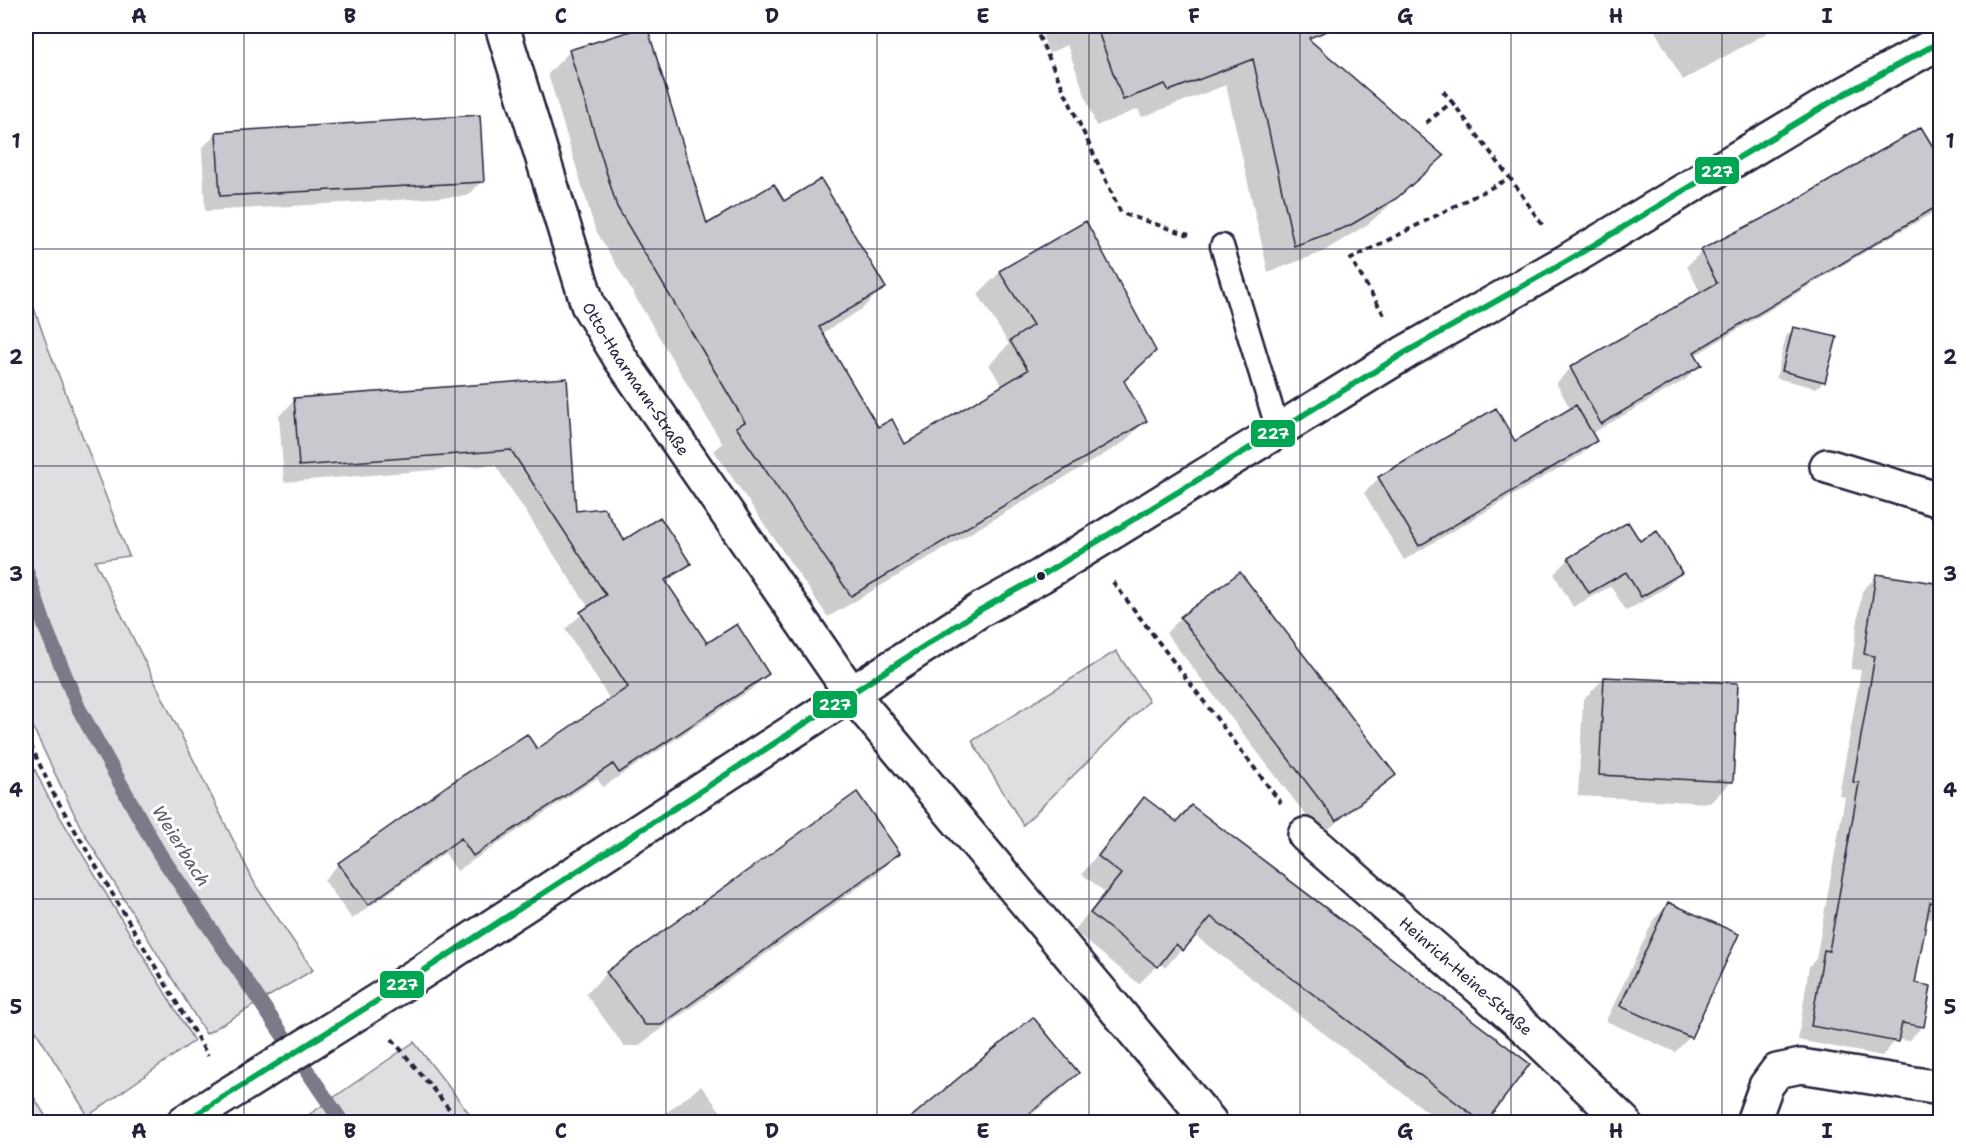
<svg xmlns="http://www.w3.org/2000/svg" width="1966" height="1148" viewBox="0 0 1966 1148" font-family="'Shantell Sans',sans-serif">
<style>
.green{fill:#dfdfe2;stroke:#80808e;stroke-width:1.5}
.shadow{fill:#0003}
.lines{fill:none;stroke-linecap:round;stroke-linejoin:round}
.stream{stroke:#7a7a88;stroke-width:15}
.building{fill:#c8c8cf;stroke:#22223b;stroke-width:1.5}
.lane-casing{stroke:#22223b;stroke-width:27}
.street-casing{stroke:#22223b;stroke-width:38}
.secondary-casing{stroke:#22223b;stroke-width:38}
.path{stroke:#22223b;stroke-width:4;stroke-dasharray:6 4.5;stroke-linecap:butt}
.lane{stroke:#fff;stroke-width:22}
.street{stroke:#fff;stroke-width:33}
.secondary{stroke:#fff;stroke-width:33}
.bus-1-casing{stroke:#fff;stroke-width:10}
.bus-1{stroke:#00a651;stroke-width:6}
.grid{fill:none;stroke:#22223b;stroke-width:1.5;stroke-opacity:0.55}
.bus-dot{fill:#22223b;stroke:#fff;stroke-width:2}
.labels{text-anchor:middle;dominant-baseline:central;stroke-width:6;stroke-linejoin:round;paint-order:stroke}
.street-label{font-size:16px;fill:#22223b;stroke:#fff}
.water-label{font-size:18px;font-style:italic;fill:#5c5c6f;stroke:#fff}
.line-badge{stroke:#fff;stroke-width:2}
.badge-label{font-size:16px;text-anchor:middle;font-weight:bold;fill:#fff}
.neatline{fill:none;stroke:#22223b;stroke-width:2}
.grid-label{font-size:20px;text-anchor:middle;font-weight:bold;fill:#22223b}
</style>
<rect width="100%" height="100%" fill="#fff"/>
<filter id="ink" filterUnits="userSpaceOnUse"><feTurbulence type="fractalNoise" baseFrequency=".0167" numOctaves="2"/><feDisplacementMap in="SourceGraphic" scale="12" xChannelSelector="R" yChannelSelector="G"/><feConvolveMatrix kernelMatrix="1 2 1 2 8 2 1 2 1" color-interpolation-filters="sRGB"/></filter>
<g filter="url(#ink)">
<path class="green" d="M26 285 47 345 129 556 95 561 256 886 313 970 206 1034 82 830 26 713Z
M1116 651 1149 701 1023 825 972 741Z
M26 751 47 795 194 1041 88 1116 26 1015Z
M414 1042 476 1122H299L307 1116Z
M26 1084 49 1122H26Z"/>
<path class="shadow" d="M1039 26H1300L1310 42 1442 156 1415 183 1368 224 1321 253 1268 272 1226 85 1142 117 1138 109 1096 126 1067 45 1049 53Z
M1652 26H1779L1683 80Z
M570 51 706 227 783 203 884 287 862 309 821 334 878 429 905 446 1003 387 989 365 1009 344 978 294 1000 272 1155 351 1123 382 1145 421 1123 443 828 617 714 451 722 443 595 229 548 74Z
M217 133 482 181 467 196 205 211 202 148Z
M1940 163V209L1878 244 1694 356 1700 365 1685 380 1591 434 1595 441 1581 455 1404 560 1364 493 1379 478 1495 410 1515 443 1571 410 1556 383 1570 369 1701 294 1687 266 1701 252Z
M1794 329 1824 381 1816 388 1776 378 1786 336Z
M566 380 575 512 624 543 689 563 666 584 706 646 767 673 752 689 603 787 597 778 457 871 445 853 352 919 324 880 339 864 536 751 611 701 565 629 589 608 495 465 284 482 279 416 295 400Z
M1628 524 1639 544 1680 573 1665 588 1626 611 1611 586 1573 607 1554 574 1569 559Z
M1877 576 1940 859V921L1926 918 1913 984 1923 1026 1908 1041 1897 1039 1882 1056 1798 1040 1809 966 1816 959 1845 797 1839 796 1861 670 1851 669 1862 591Z
M1181 618 1394 775 1379 790 1321 835 1166 633Z
M1604 678 1732 781 1710 803 1578 796 1583 700Z
M1144 799 1175 823 1191 807 1528 1064 1484 1122H1441L1194 935 1165 968 1160 962 1139 984 1074 931 1105 892 1082 874 1127 816Z
M899 852 877 874 638 1046H624L586 994 607 973Z
M1669 904 1690 1037 1675 1052 1606 1021 1654 919Z
M1033 1019 1077 1073 1056 1095 1022 1122H906Z
M701 1086 729 1122H654Z"/>
<g class="lines">
<path class="stream" d="M26 570 46 629 79 709 159 853 342 1122"/>
</g>
<path class="building" d="M647 26 707 224 774 184 784 201 821 179 886 288 819 327 878 427 892 419 905 444 1028 370 1010 341 1033 325 999 271 1086 221 1156 351 1124 381 1147 421 851 596 736 427 745 422 617 207 569 50Z
M1096 26H1331L1332 29 1309 38 1311 41 1444 156 1397 198 1349 226 1294 246 1253 59 1169 91 1165 84 1123 100Z
M480 115 484 182 220 196 216 132Z
M1921 127 1941 160V204L1694 352 1702 365 1601 424 1570 367 1717 283 1700 250 1781 209Z
M1793 327 1837 337 1825 382 1782 371Z
M567 378 576 511 604 508 624 540 660 517 691 564 665 580 707 643 737 624 769 674 619 773 613 764 473 856 461 838 368 905 338 863 448 785 527 734 537 749 628 687 580 612 606 595 511 450 299 466 294 398Z
M1576 405 1597 441 1419 546 1378 477 1496 408 1515 441Z
M1628 522 1640 541 1657 531 1682 573 1641 597 1626 572 1589 593 1568 558Z
M1240 572 1396 775 1336 821 1180 617Z
M1876 574 1941 584V904L1930 902 1915 983 1931 986 1924 1027 1902 1023 1898 1042 1811 1026 1824 950 1829 951 1859 783 1853 782 1875 656 1864 654Z
M1604 677 1738 683 1733 782 1599 775Z
M857 792 900 853 661 1025H645L606 972Z
M1144 797 1177 822 1191 805 1530 1064 1486 1122H1482L1211 917 1183 951 1176 944 1158 967 1090 913 1121 874 1098 856Z
M1668 902 1739 934 1691 1038 1620 1006Z
M1033 1017 1079 1073 1019 1122H905Z"/>
<g class="lines">
<g class="lane-casing">
<path id="lane" d="M1222 246 1278 430"/>
</g>
<g class="street-casing">
<g id="street">
<path id="s1" d="M502 26 588 305 620 358 851 693 1210 1122"/>
<path d="M1827 466 1940 500"/>
<path id="s2" d="M1305 835 1528 1030 1624 1122"/>
<path d="M1753 1122 1766 1086 1777 1071 1801 1066 1940 1088"/>
</g>
</g>
<g class="secondary-casing">
<path id="secondary" d="M184 1122 380 999 980 610 1041 576 1406 352 1567 261 1841 96 1940 42"/>
</g>
<path class="path" d="M1034 26 1121 213 1189 235
M1443 91 1452 102
M1426 123 1452 102 1510 178
M1384 315 1351 259 1510 178 1543 226
M1113 582 1281 803
M26 735 53 793 208 1056
M392 1039 460 1122"/>
<use href="#lane" class="lane"/>
<use href="#street" class="street"/>
<use href="#secondary" class="secondary"/>
<g class="bus-1-casing">
<path id="bus-1" d="M184 1122 380 999 980 610 1041 576 1406 352 1567 261 1841 96 1940 42"/>
</g>
<use href="#bus-1" class="bus-1"/>
</g>
</g>
<path class="grid" d="M244 26V1122M455 26V1122M666 26V1122M877 26V1122M1089 26V1122M1300 26V1122M1511 26V1122M1722 26V1122M26 249H1940M26 466H1940M26 682H1940M26 899H1940"/>
<circle class="bus-dot" cx="1041" cy="576" r="5"/>
<g class="labels">
<g class="street-label">
<text stroke="none"><textPath href="#s1" startOffset="380">Otto-Haarmann-Straße</textPath></text>
<text stroke="none"><textPath href="#s2" startOffset="214">Heinrich-Heine-Straße</textPath></text>
</g>
<g class="water-label">
<text transform="translate(181 846) rotate(58)">Weierbach</text>
</g>
</g>
<g class="line-badge">
<rect x="1694" y="156" width="46" height="29" rx="6" fill="#00a651"/>
<rect x="1250" y="419" width="46" height="29" rx="6" fill="#00a651"/>
<rect x="812" y="690" width="46" height="29" rx="6" fill="#00a651"/>
<rect x="379" y="970" width="46" height="29" rx="6" fill="#00a651"/>
</g>
<g class="badge-label">
<text x="1717" y="177">227</text>
<text x="1273" y="439">227</text>
<text x="835" y="710">227</text>
<text x="402" y="990">227</text>
</g>
<rect width="1966" height="1148" fill="none" stroke="#fff" stroke-width="66"/>
<rect x="33" y="33" width="1900" height="1082" class="neatline"/>
<g class="grid-label">
<text x="139" y="23">A</text>
<text x="350" y="23">B</text>
<text x="561" y="23">C</text>
<text x="772" y="23">D</text>
<text x="983" y="23">E</text>
<text x="1194" y="23">F</text>
<text x="1405" y="23">G</text>
<text x="1616" y="23">H</text>
<text x="1827" y="23">I</text>
<text x="16" y="148">1</text>
<text x="1950" y="148">1</text>
<text x="16" y="364">2</text>
<text x="1950" y="364">2</text>
<text x="16" y="581">3</text>
<text x="1950" y="581">3</text>
<text x="16" y="797">4</text>
<text x="1950" y="797">4</text>
<text x="16" y="1014">5</text>
<text x="1950" y="1014">5</text>
<text x="139" y="1138">A</text>
<text x="350" y="1138">B</text>
<text x="561" y="1138">C</text>
<text x="772" y="1138">D</text>
<text x="983" y="1138">E</text>
<text x="1194" y="1138">F</text>
<text x="1405" y="1138">G</text>
<text x="1616" y="1138">H</text>
<text x="1827" y="1138">I</text>
</g>
</svg>
